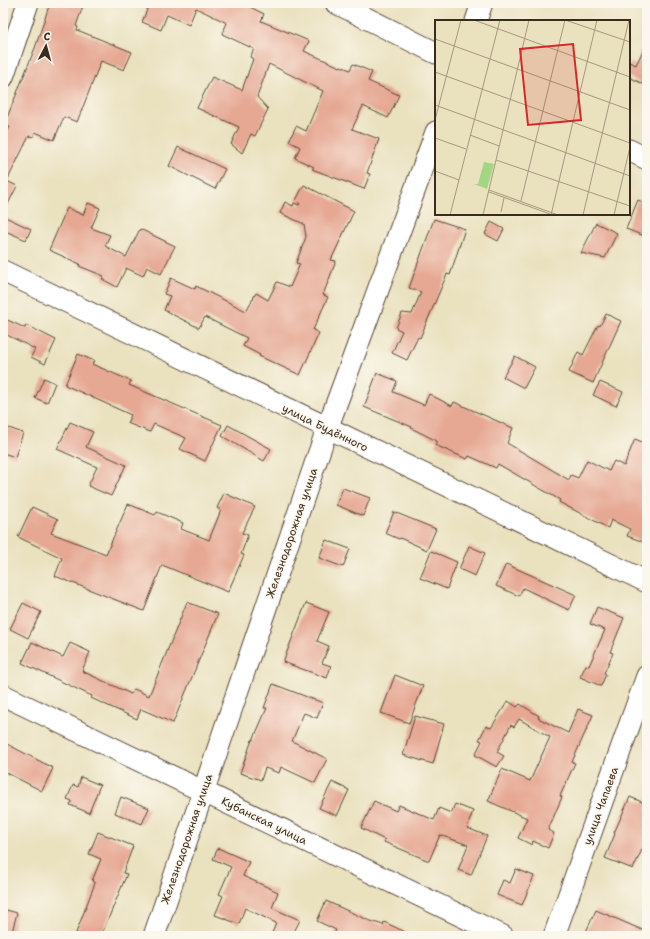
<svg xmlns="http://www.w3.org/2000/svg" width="650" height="939" viewBox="0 0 650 939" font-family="'Shantell Sans',sans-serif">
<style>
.building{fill:#e6a793}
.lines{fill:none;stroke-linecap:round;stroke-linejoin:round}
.minor-casing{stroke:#554536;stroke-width:23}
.minor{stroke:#fff;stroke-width:21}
.labels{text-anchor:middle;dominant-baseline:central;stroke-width:3;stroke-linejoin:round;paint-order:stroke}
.street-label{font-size:11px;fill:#3b2a1e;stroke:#fbf7ec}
.inset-road{fill:none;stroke:#a4987f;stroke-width:1}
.view{fill:#d62828;fill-opacity:0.15;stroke:#d62828;stroke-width:2}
.inset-edge{fill:none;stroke:#3b2a1e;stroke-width:2}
</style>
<rect width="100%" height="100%" fill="#fbf7ec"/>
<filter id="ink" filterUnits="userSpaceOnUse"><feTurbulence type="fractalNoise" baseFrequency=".025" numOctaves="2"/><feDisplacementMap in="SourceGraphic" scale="8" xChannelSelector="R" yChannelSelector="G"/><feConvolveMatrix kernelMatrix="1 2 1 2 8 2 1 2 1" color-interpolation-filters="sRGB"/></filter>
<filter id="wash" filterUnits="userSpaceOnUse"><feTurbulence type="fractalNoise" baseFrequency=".012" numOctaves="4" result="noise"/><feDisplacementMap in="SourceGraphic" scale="16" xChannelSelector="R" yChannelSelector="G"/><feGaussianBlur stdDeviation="0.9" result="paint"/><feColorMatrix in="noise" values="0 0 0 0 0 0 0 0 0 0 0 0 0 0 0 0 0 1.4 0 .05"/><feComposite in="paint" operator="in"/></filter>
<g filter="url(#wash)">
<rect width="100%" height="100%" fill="#eae1bf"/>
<g id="blocks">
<path class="building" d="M50 3H84L76 26 78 27 77 30 132 52 124 70 101 61 77 122 64 117 54 140 35 132 33 137 29 136 7 181 17 186 3 214V141L10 127 4 125 35 48Z
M138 3H242L264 14 261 21 309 41 304 51 340 67 341 66 350 70 353 64 372 72 368 81 399 95 388 118 363 106 352 129 379 139 367 173 370 174 364 189 312 169 314 167 295 158 300 147 289 141 296 126 306 131 323 91 269 64 257 97 268 109 255 136 251 134 242 153 231 144 239 127 197 108 212 77 242 90 253 59 250 57 254 49 222 34 227 23 196 8 189 25 167 15 161 30 142 22 148 7Z
M647 42V86L629 77V62L636 65Z
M178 147 225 169 215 189 169 166Z
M304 185 354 211 331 260 336 261 323 295 328 297 313 330 319 333 300 375 259 356 260 355 243 346 247 338 205 317 199 328 164 310 170 296 164 294 171 278 195 289 196 286 246 311 256 293 268 300 277 282 290 287 300 264 296 263 306 237 304 224 280 213 285 202 293 206 294 203 299 205 300 204 296 200Z
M638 200 647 204V237L626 229Z
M88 203 100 208 91 228 110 235 105 246 126 257 140 229 175 246 161 274 147 267 143 276 126 268 117 287 102 279 104 276 79 266 80 264 49 250 67 208 83 215Z
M3 216 31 229 26 240 3 230Z
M434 219 465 229 450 275 447 274 420 338 418 337 407 360 392 353 402 331 396 328 402 313 412 314 421 292 409 288Z
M491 222 504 229 498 241 485 234Z
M596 223 617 233 605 258 581 253Z
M606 314 621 321 593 383 569 372 578 352 583 355 598 325 600 326Z
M3 318 25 328 26 325 56 340 45 364 31 357 35 349 3 333Z
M78 354 94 361 92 364 131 381 129 385 222 425 205 461 180 449 186 438 154 424 150 432 127 423 131 415 65 385Z
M515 356 535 367 524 388 503 377Z
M377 373 397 381 393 392 424 405 429 394 452 406 454 402 513 428 507 443 569 480 571 475 578 478 587 460 609 471 614 461 624 466 635 439 647 444V543L627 536 630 529 611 520 608 528 559 502 560 500 498 464 496 468 469 456 467 459 435 445 437 441 411 428 412 427 364 407Z
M44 378 55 383 47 403 35 398Z
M600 382 623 392 616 406 593 395Z
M70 422 93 432 86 447 126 465 111 496 88 486 97 467 57 449Z
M228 425 271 449 264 461 222 436Z
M3 426 23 433 15 457 3 453Z
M343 488 370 498 363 516 336 505Z
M224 493 255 507 242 533 248 535 241 554 244 555 228 592 162 565 144 611 55 576 62 558 18 537 32 507 58 519 51 533 106 554 128 504 155 515 157 512 183 523 181 529 209 540 221 510 217 508Z
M394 512 436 529 427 550 400 538 399 539 385 533Z
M326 540 350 549 343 567 319 558Z
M469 546 485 553 475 576 459 569Z
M431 551 457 562 447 589 420 578Z
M506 564 576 595 569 610 523 588 519 596 496 586Z
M187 602 218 614 173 723 141 709 137 719 91 698 92 696 22 663 32 642 63 657 70 643 90 652 82 671 131 694 134 689 149 696Z
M23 603 41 612 28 638 10 629Z
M306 603 329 612 317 641 329 646 322 663 331 666 327 678 283 662Z
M597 607 624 618 610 652 613 653 604 673 606 674 601 686 580 677 586 665 589 666 605 630 590 624Z
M395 675 423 686 409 723 381 713Z
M273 684 323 703 317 718 304 713 292 741 327 759 315 783 281 767 279 773 265 768 261 780 240 773 252 740H253L267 708H264Z
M508 701 517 707 520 704 539 716 538 718 568 733 578 709 593 715 572 762 575 763 560 796 562 797 548 830 554 833 548 848 533 841 532 845 518 838 527 818 488 801 502 769 530 781 550 737 519 719 514 727 511 725 497 752 504 756 497 767 475 755 482 741 479 740 486 726 491 728Z
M415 716 444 724 433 764 403 755Z
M3 742 53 768 42 791 3 771Z
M81 777 100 785 89 813 70 805 72 801 67 799 73 785 78 787Z
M332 782 349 790 337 816 319 808Z
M121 797 149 808 142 824 115 813Z
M630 797 647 804V839L633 869 605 858 615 834 614 833Z
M374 801 396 811 399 805 434 820 439 808 451 813 455 804 473 811 467 828 487 836 471 875 458 870 468 845 440 835 429 861 384 842 385 840 361 828Z
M98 832 133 846 123 873 127 874 101 936H84L76 933 95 883 92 881 101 859 89 854Z
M218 848 249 862 243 876 278 892 272 908 300 920 292 936H271L276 923 245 908 239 924 215 915 223 896 219 894 231 867 213 859Z
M516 869 534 876 522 905 497 895 503 880 510 883Z
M326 901 368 920 383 925 384 922 414 936H333L336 930 317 921Z
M3 909 17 913 11 936H3Z
M596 910 647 932V936H584Z"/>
</g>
</g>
<g filter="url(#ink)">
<use href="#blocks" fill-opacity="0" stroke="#554536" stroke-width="1"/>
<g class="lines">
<g class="minor-casing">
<path id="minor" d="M336 3 436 53
M476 21 482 3
M3 77 28 3
M629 150 647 159
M3 271 647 582
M3 695 503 936
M154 936 327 429 436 132
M554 936 647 676"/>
</g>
<use href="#minor" class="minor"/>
</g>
</g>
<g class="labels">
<g class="street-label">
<text transform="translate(325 428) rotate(26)">улица Будённого</text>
<text transform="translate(292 533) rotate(-71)">Железнодорожная улица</text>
<text transform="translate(601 806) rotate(-70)">улица Чапаева</text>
<text transform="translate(264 821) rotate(26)">Кубанская улица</text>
<text transform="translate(187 839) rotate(-71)">Железнодорожная улица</text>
</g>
</g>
<g transform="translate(435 20)">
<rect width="195" height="195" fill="#eae1bf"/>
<path d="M49 142 59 144 52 169 39 164H43Z" fill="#a4d584"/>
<path class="inset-road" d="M39 0 195 57M130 0 195 22M0 19 195 90M0 52 195 123M0 85 195 156M0 100 26 0M35 115 64 126M0 118 31 129M61 140 195 186M0 151 24 160M54 170 123 195M54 172 115 194M86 181 130 0M66 192 69 178M15 195 65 0M48 195 94 0M116 195 162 0M148 195 194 0M179 195 195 127"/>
<path class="view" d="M138 24 146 100 93 105 85 29Z"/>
<rect width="195" height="195" class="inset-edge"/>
</g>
<rect width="650" height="939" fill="none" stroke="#fbf7ec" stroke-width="16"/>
<g transform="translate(46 46) rotate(6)" stroke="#fbf7ec" stroke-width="3" paint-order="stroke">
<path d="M0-3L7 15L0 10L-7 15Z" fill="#3b2a1e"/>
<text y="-6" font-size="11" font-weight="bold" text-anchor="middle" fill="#3b2a1e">С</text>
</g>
</svg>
